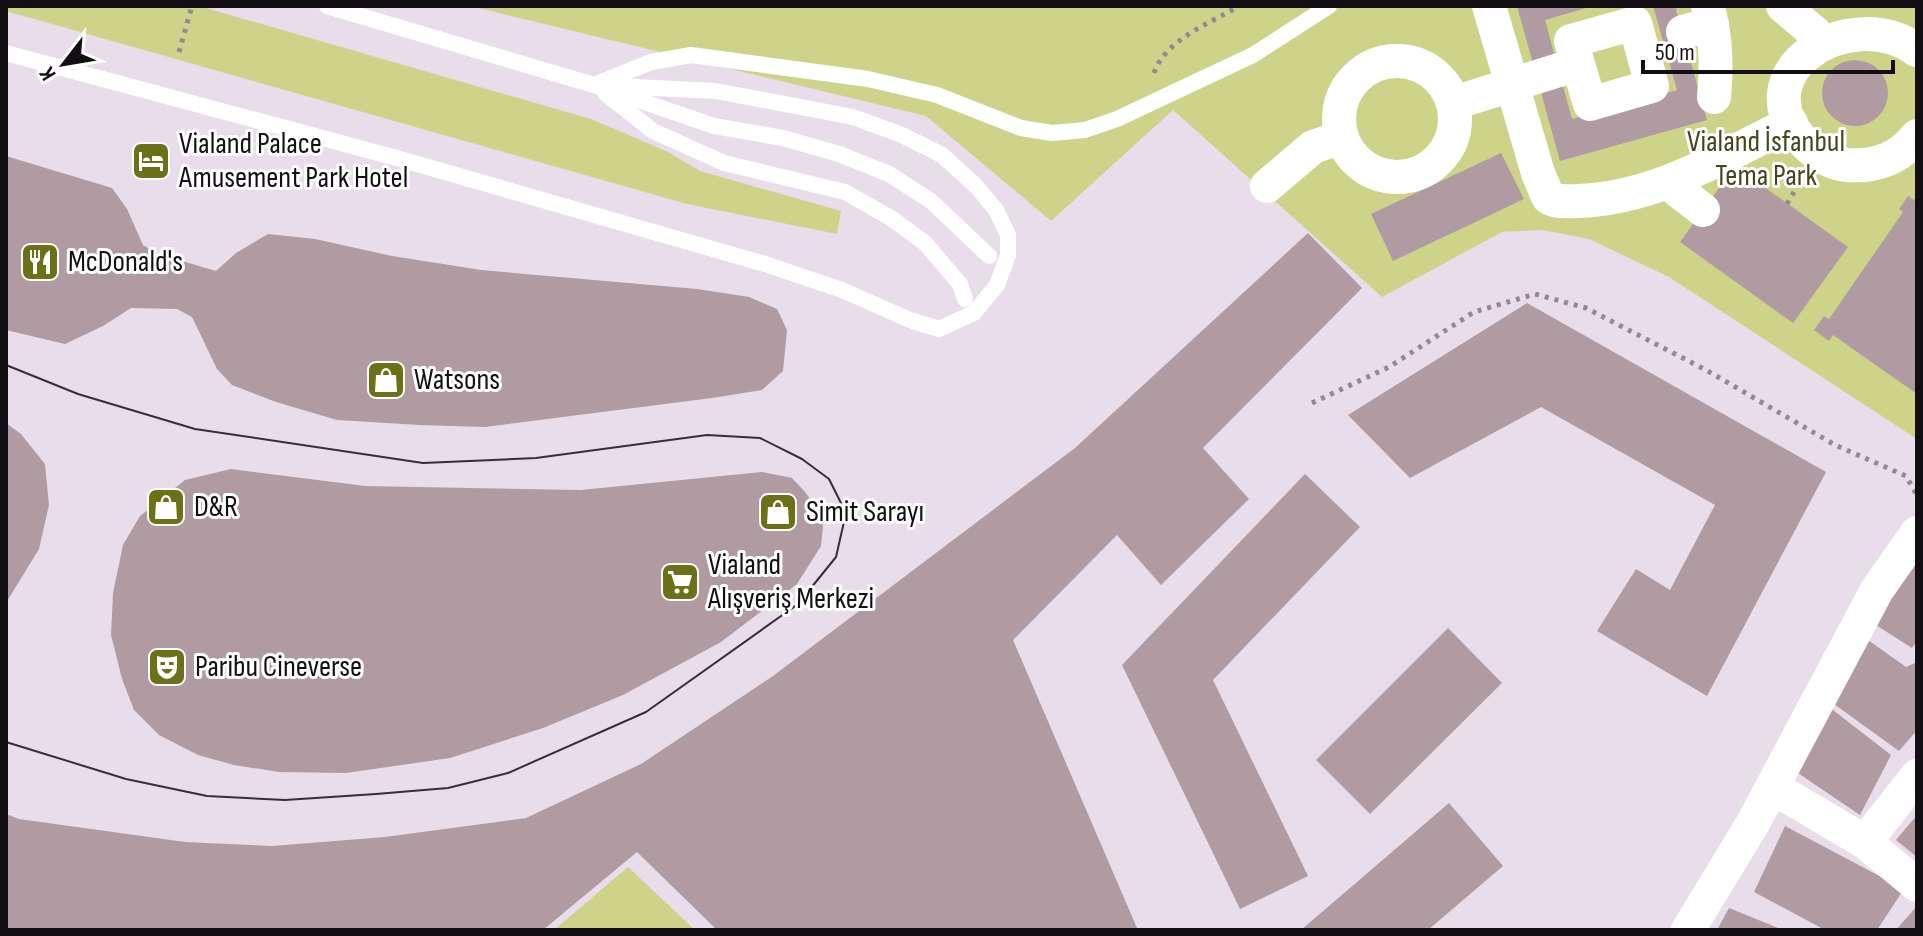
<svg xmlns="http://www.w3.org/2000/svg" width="1923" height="936" viewBox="0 0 1923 936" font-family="'Sofia Sans Condensed',sans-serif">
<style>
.green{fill:#cdd489}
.building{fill:#af9ba1}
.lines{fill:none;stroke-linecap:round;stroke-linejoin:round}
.path{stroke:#928994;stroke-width:5;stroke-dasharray:4 6;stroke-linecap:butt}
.lane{stroke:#fff;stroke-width:16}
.street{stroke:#fff;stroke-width:34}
.tram{stroke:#352f36;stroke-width:2}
.labels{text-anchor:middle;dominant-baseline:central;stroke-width:6;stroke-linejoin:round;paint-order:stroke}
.park-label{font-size:30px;fill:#43461e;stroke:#fff}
.poi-label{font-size:30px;fill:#120e13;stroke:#fff;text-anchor:start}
</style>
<rect width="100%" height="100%" fill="#e9dceb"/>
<path class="green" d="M6 6H199L591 119 666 151 700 171 841 211 837 234 687 204 6 11Z
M470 6H1917V439L1669 277 1589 239 1542 230 1502 232 1382 297 1173 110 1051 221 926 116Z
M628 867 695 930H554Z"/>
<path class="building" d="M1517 6H1593L1545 20 1572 119 1677 90 1653 6H1675L1707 120 1560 161Z
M1822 93a33 33 0 1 1 66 0a33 33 0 1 1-66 0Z
M1501 153 1524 199 1393 261 1371 214Z
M6 156 112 188 127 209 143 245 158 254 216 271 236 253 268 234 315 239 392 256 481 270 697 289 749 297 777 309 787 330 783 371 762 390 712 398 485 427 420 425 337 420 276 402 232 385 217 369 192 317 177 309 131 308 103 326 65 344 6 330Z
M1735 166 1848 247 1793 323 1680 242Z
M1908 196 1917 202V394L1833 335 1829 341 1814 330 1824 316 1829 319 1903 212 1899 209Z
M1308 233 1362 288 1203 448 1249 499 1161 585 1117 535 1013 640 1137 928 1133 930H717L637 852 543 930H6V814L19 819 185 842 272 846 385 837 526 818 641 764 773 676 1075 448Z
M1527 303 1826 472 1707 696 1597 631 1636 569 1670 590 1715 505 1541 407 1410 478 1348 415Z
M6 423 21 434 45 464 49 505 39 549 6 603Z
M231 469 365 486 581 490 762 472 792 478 805 492 817 508 823 526 821 546 797 584 721 642 623 695 543 728 450 758 346 773 279 772 234 765 198 755 159 735 134 710 122 679 111 635 113 593 123 545 140 516 185 480Z
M1305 474 1360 527 1213 680 1308 876 1240 909 1122 665Z
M1917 542V641L1912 648 1868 620Z
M1448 628 1502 683 1370 814 1316 760Z
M1861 635 1906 667 1917 662V730L1899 751 1827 699Z
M1824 703 1891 755 1860 815 1792 769Z
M1449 803 1503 866 1428 930H1301Z
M1917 815V857L1896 840Z
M1785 826 1904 889 1877 930H1825L1754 892Z
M1917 906V930H1896Z
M1729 908 1783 930H1717Z"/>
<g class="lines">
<path class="path" d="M179 52 192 6
M1154 73C1166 39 1209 24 1239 6
M1787 204 1801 180
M1312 403 1389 367 1474 312 1535 294 1586 308 1706 370 1835 445 1906 476 1917 495"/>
<path class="lane" d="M327 6 594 85 714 126 783 138 839 154 889 174 931 201 989 256
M6 53 393 157 765 264 842 290 910 320 939 329 974 313 997 285 1008 255V235L996 210 977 187 942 155 902 135 853 117 716 91 594 85
M599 83 651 62 691 55 868 79 937 95 1021 128 1052 133 1085 130 1117 119 1253 55 1329 6
M605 93 653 131 724 163 845 192 891 218 925 243 960 284 965 299"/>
<path class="street" d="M1489 6 1538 173 1548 197C1557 203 1566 201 1577 201 1655 199 1723 156 1791 123
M1708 6C1716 41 1717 62 1714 97
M1783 6 1815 33
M1635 23 1652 86 1590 104 1571 41Z
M1683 32 1712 24
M1917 50C1846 0 1733 78 1809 147 1820 156 1833 164 1847 165 1876 167 1899 159 1917 136
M1339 119a58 58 0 1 1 116 0a58 58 0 1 1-116 0Z
M1454 103 1578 64
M1667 182 1703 210
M1267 186 1313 147 1342 137
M1772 787 1865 842 1917 885
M1865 842 1917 776
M1688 930 1753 823 1877 590 1917 533"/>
<path class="tram" d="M6 365 78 394 195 429 423 463 536 458 707 435 760 438 802 459 829 479 846 513 836 557 798 604 646 712 508 773 448 788 376 794 285 800 207 796 126 779 6 742"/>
</g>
<defs>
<g id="hotel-square" transform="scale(2)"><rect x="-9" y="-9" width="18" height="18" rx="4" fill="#6c7117" stroke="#fff"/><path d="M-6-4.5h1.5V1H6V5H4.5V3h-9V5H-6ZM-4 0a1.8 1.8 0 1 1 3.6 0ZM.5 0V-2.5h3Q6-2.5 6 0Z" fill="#fff"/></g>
<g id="restaurant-square" transform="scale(2)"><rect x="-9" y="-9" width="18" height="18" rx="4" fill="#6c7117" stroke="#fff"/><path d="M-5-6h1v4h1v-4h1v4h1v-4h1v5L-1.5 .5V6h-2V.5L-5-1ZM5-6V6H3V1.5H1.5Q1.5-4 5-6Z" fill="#fff"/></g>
<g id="shop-square" transform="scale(2)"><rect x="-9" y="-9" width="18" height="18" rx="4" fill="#6c7117" stroke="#fff"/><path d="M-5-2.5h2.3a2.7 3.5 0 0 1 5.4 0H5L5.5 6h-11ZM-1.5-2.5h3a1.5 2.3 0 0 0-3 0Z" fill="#fff"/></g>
<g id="supermarket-square" transform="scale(2)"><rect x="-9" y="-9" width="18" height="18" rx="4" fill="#6c7117" stroke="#fff"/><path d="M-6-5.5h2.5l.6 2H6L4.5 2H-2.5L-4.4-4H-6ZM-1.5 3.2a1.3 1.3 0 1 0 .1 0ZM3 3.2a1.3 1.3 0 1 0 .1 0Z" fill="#fff"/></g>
<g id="theatre-square" transform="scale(2)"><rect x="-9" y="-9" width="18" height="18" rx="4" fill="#6c7117" stroke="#fff"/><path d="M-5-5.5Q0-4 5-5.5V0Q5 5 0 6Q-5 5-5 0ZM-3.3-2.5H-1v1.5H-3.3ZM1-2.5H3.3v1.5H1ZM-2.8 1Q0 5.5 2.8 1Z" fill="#fff"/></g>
</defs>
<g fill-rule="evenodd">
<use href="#hotel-square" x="151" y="161"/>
<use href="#restaurant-square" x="40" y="262"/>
<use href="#shop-square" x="386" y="380"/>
<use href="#shop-square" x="166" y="507"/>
<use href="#shop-square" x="778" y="512"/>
<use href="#supermarket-square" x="680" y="582"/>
<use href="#theatre-square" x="167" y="667"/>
</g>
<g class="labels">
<g class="park-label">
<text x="1766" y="142">Vialand İsfanbul<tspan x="1766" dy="34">Tema Park</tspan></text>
</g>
<g class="poi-label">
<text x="179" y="144">Vialand Palace<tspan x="179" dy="34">Amusement Park Hotel</tspan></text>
<text x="68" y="262">McDonald's</text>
<text x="414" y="380">Watsons</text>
<text x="194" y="507">D&amp;R</text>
<text x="806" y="512">Simit Sarayı</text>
<text x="708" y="565">Vialand<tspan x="708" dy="34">Alışveriş Merkezi</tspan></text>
<text x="195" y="667">Paribu Cineverse</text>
</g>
</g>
<rect width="1923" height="936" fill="none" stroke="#120e13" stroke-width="16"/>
<g transform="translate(64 64) rotate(239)" stroke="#ffffff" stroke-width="6" paint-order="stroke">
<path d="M0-6L14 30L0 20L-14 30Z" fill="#120e13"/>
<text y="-12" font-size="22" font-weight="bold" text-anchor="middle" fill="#120e13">K</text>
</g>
<path d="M1643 60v12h250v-12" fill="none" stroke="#120e13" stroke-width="4"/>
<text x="1655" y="60" font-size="24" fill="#120e13" stroke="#ffffff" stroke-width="6" paint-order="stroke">50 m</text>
</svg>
